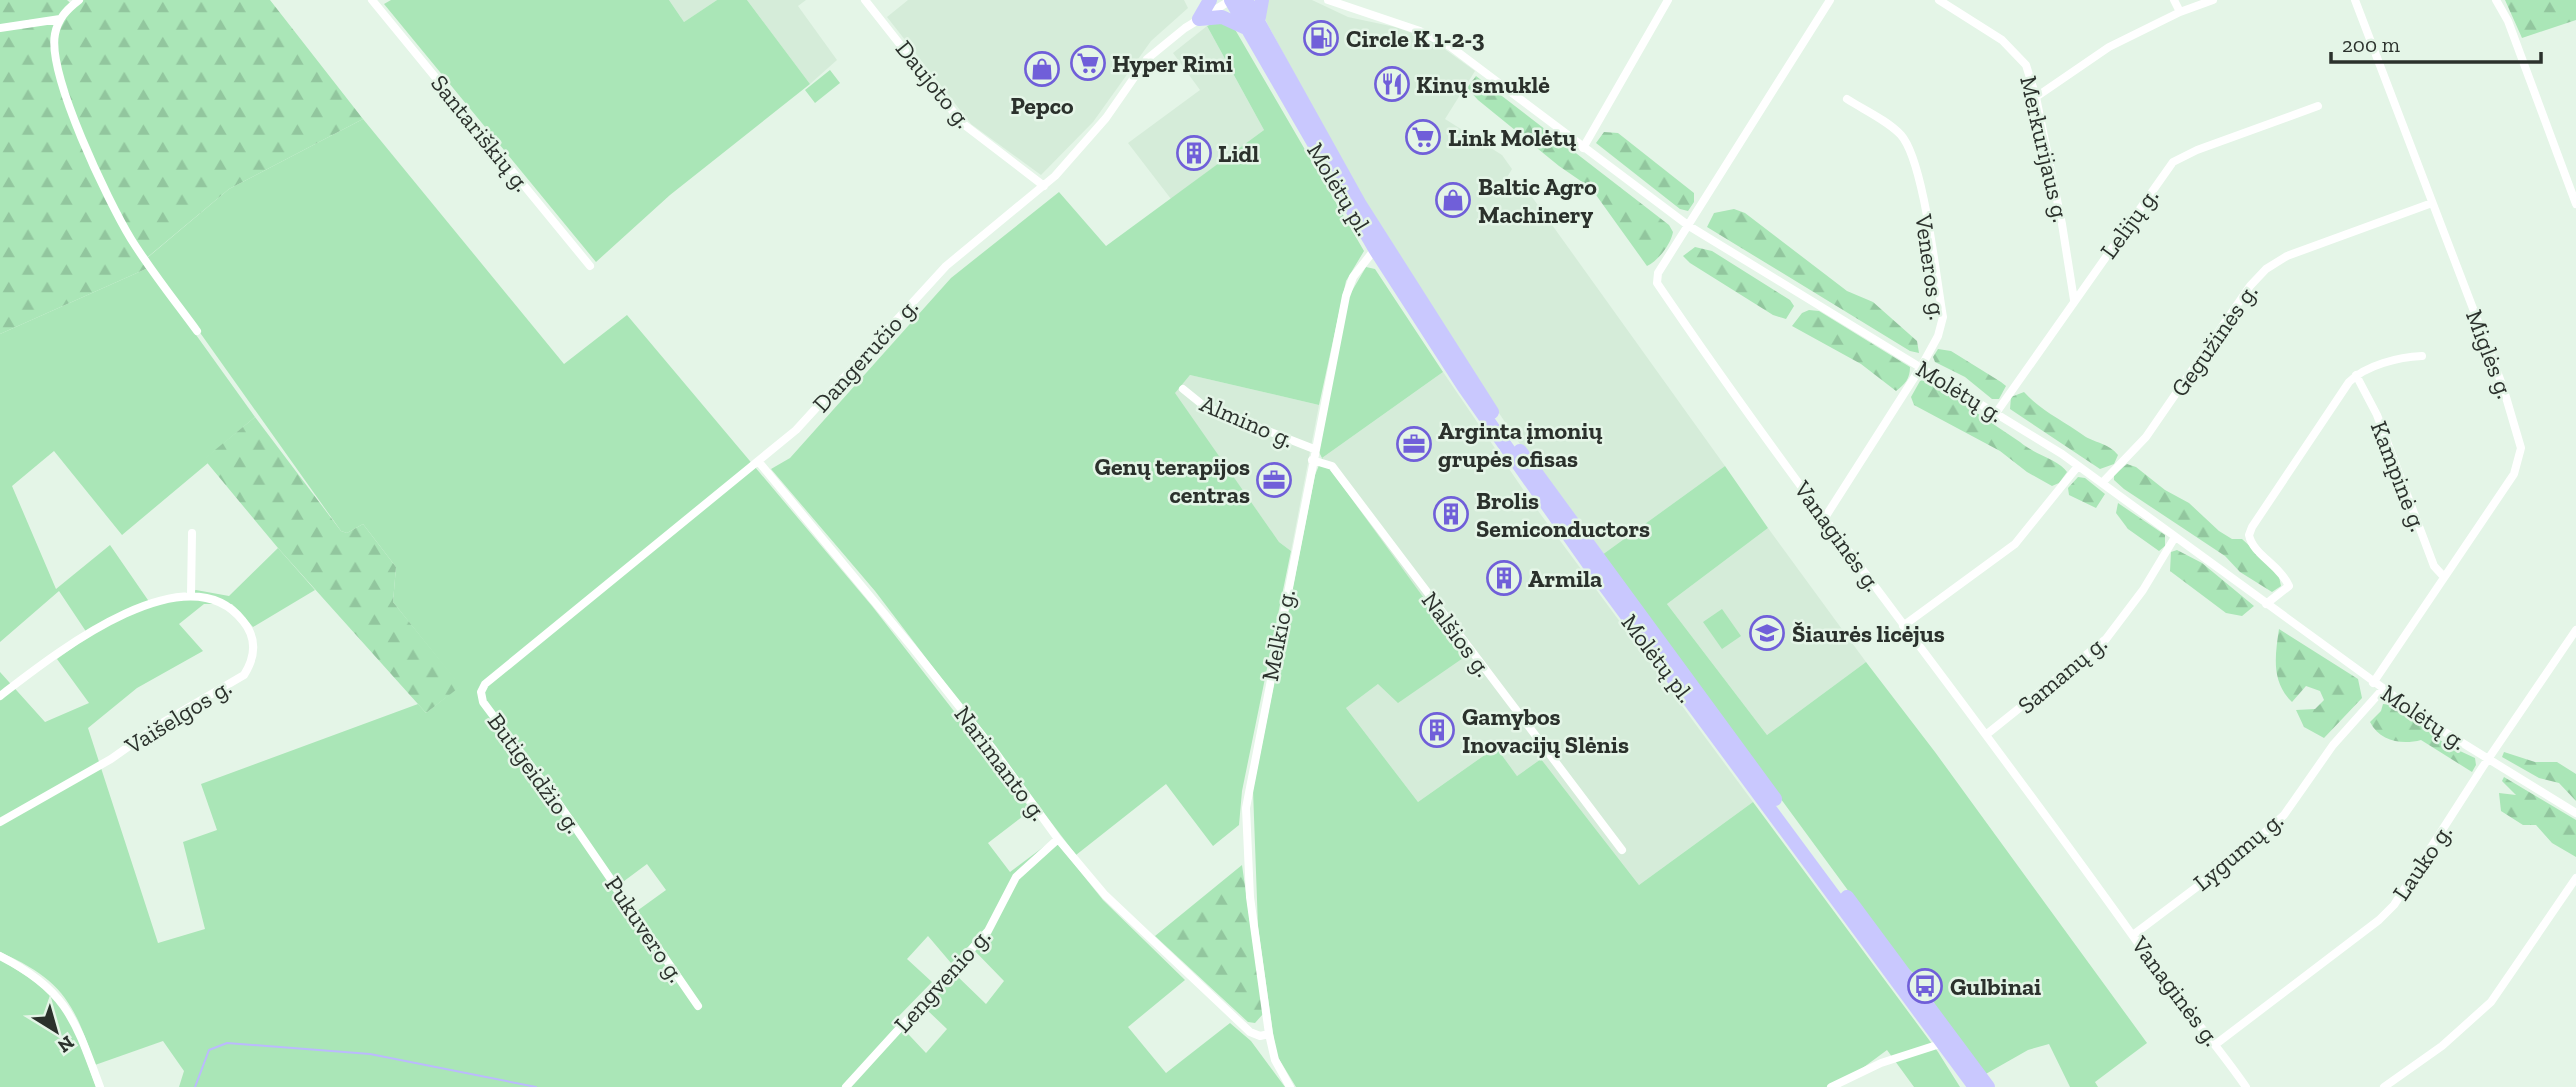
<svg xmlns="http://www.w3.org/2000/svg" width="2576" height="1087" viewBox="0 0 2576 1087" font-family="'Zilla Slab',serif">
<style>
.built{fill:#d5ecd9}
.green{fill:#aae6b7;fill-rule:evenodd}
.forest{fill:url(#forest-firs)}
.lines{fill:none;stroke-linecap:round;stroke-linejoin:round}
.stream{stroke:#bbbafd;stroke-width:2}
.street{stroke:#fff;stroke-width:8}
.highway{stroke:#c9c8fe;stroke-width:14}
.labels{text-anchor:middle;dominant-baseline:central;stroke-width:5;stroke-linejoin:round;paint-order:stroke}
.poi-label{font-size:24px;font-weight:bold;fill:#2b312c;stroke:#e4f5e7;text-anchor:start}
.street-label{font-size:24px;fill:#2b312c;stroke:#e4f5e7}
</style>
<defs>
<pattern id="forest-firs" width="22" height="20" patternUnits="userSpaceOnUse" patternTransform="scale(1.75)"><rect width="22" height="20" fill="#aae6b7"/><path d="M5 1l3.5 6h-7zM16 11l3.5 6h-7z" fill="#92c69e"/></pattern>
</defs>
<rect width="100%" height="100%" fill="#e4f5e7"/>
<path class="built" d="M669 0H717L684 22Z
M747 0H806L798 6 837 60 810 84Z
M908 0H1184L1188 8 1151 41 1093 122 1041 175 971 124 887 17Z
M1266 0H1312L1348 17 1395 27 1432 40 1475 71 1445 119 1502 155 1512 169 1506 179 1517 195 1527 190 1725 466 1602 555 1517 440 1434 316 1361 198 1267 23 1262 11Z
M1207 26 1264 130 1171 199 1128 143 1200 90 1173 53Z
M1443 372 1533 504 1753 802 1639 885 1541 759 1517 776 1496 747 1418 802 1346 708 1378 684 1417 591 1322 458Z
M1190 375 1319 405 1291 551 1279 542 1174 393Z
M1768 528 1866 662 1767 735 1667 604Z"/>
<path class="green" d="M391 0H669L684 22 717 0H747L810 84 670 195 596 262 384 4Z
M1219 21 1233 26 1364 251 1346 281 1319 405 1190 375 1175 393 1279 542 1291 551 1242 791 1239 825 1213 846 1166 784 1076 855 875 591 771 469 790 458 951 278 1059 192 1106 246 1264 130 1207 26Z
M830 70 840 83 815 103 805 90Z
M363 119 564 364 627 315 872 606 1031 810 988 843 1010 872 1054 839 1103 900 1185 980 1128 1027 1166 1073 1230 1023 1251 1041 1285 1087H179L184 1071 163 1041 95 1065C74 1003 63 980 0 952V672L45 722 89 703 57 659 89 636 59 591 0 642V334L148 268 255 417 205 459 208 463 122 535 54 451 12 486 56 589 110 545 150 603 196 590 229 596 278 548 315 590 253 627 232 604H204L179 624 203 651 137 688 88 728 158 943 205 929 183 842 217 830 201 784 418 704 426 713 460 686 393 602 396 567 363 524 347 533 341 531 147 258 229 189ZM647 864 666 890 630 916 612 890ZM928 936 951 963 970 946 1004 981 986 1004 955 974 925 1008 947 1029 926 1053 895 1020 932 982 907 959Z
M1366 267 1375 269 1443 372 1322 458 1466 656 1398 703 1378 684 1346 708 1418 802 1496 747 1517 776 1541 759 1639 885 1753 802 1938 1052 1960 1087H1914L1887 1050 1837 1087H1296L1276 1054 1258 927 1253 790 1315 475 1322 458 1319 452 1349 296Z
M1725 466 1768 528 1667 604 1767 735 1866 662 1935 752 2147 1043 2095 1082 2098 1087H2070L2049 1044 2028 1050 1984 1075C1970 1056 1955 1036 1942 1016 1925 990 1930 985 1902 964L1602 555Z
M1722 609 1741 636 1722 649 1703 622Z
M0 960C67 997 71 1018 96 1087H0Z"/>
<path class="forest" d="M0 0H67L75 7 83 0H270L363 119 229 189 143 261 148 268 0 334Z
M2505 0H2576V20L2522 38Z
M1476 76 1669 225 1673 232C1671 244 1658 261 1647 266L1591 188 1559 166 1478 100 1467 88Z
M1604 132 1618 133 1694 193V202L1688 211 1680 209 1596 143Z
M1734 209 1745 213 1847 291 1873 302 1917 341 1919 353 1910 351 1707 227 1714 213Z
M1695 247 1712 251 1790 300 1794 306 1786 319 1773 315 1690 263 1683 256Z
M1809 310 1819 311 1910 367C1910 379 1905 384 1896 391L1861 364 1792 326 1802 313Z
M1938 349 1951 351 2001 382 2006 386 1999 399H1992L1965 377 1935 362 1933 357Z
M1926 379 2020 442C2033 454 2060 460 2067 472L2059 483 2052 486 2027 472 2000 451 1914 405 1911 397 1920 381Z
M2024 392C2041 411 2064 421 2083 435 2094 443 2109 443 2118 455L2114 464 2100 469 2010 409 2011 397Z
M255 417 341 531 347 533 363 524 396 567 393 602 461 686 426 713 278 548 204 459Z
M2127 464 2136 467 2165 490 2189 503 2219 531 2232 539H2242L2278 572 2281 586 2272 592 2240 572 2225 556 2124 489 2114 480V475Z
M2078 477 2085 478 2105 494 2096 508 2069 495 2068 488Z
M2118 503 2165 535V546L2159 551 2128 529 2116 513Z
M2177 550 2202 563 2254 606 2242 616 2226 613 2170 571 2171 552Z
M2279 629 2358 679 2362 698 2324 738 2304 727 2296 710 2315 709 2324 700 2320 691 2306 686 2292 702C2271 682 2275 656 2279 629Z
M2383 704 2392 705 2447 745 2475 758 2476 765 2472 772 2421 740C2403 745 2380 742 2370 722L2381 711Z
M2504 752 2535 762H2557L2576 774V801L2559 783 2539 778 2502 757Z
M2504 777 2576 820V857L2552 843 2536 825H2523L2501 811 2499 793 2516 795 2502 781Z
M1242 865 1263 1014 1255 1023 1248 1022 1155 936Z"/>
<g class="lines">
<path class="stream" d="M195 1087 209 1050 227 1043 370 1054 536 1087"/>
<path class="street" d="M79 0C66 10 58 19 55 34 47 75 108 201 131 239 151 271 175 301 197 331
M372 0 590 266
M865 0 962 123 1044 186
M1328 0 1420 31 1451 47 1689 226 2062 454 2435 726 2576 813
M1830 0 1658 273 1657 283C1813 513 1987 729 2147 956 2178 1001 2215 1042 2246 1087
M1939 0 2002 40 2026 65 2036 97 2062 224 2074 300
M2174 0 2180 12
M2355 0 2503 387 2521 448 2514 474 2373 683
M2496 0 2508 21 2576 204
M0 28 60 19
M2036 97 2109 47 2180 12 2213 0
M1583 148 1668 0
M2356 375 2377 415 2434 566 2444 577
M1183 389 1204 406 1314 449
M1996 413 2173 162 2197 150 2318 106
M1312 460 1332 466 1622 850
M758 461 912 647 993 749 1058 839 1105 895 1250 1032 1260 1036 1269 1034
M2102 483 2146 437 2250 286 2266 269 2287 256 2432 203
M1824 519 1921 367 1938 336 1943 317C1936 278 1924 161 1901 135 1887 120 1864 110 1847 99
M191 595 192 533
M2266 604 2289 586C2279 564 2253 555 2249 535L2252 527 2349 382C2366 365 2399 357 2422 356
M1903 626 2015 544 2078 466
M0 696C51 657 186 548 243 621 257 638 256 656 244 675L162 723 111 759 0 822
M1987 734 2106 639 2143 590 2175 537
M2133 935 2242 853 2284 815 2333 745 2383 689
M0 956C67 990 75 1020 100 1087
M698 1006 557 801 483 702 481 692 485 684 796 430 946 266 1055 176 1106 118 1147 59 1185 28 1231 0
M2216 1044 2379 920 2394 905 2482 768 2576 630
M846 1087 988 931 1016 877 1058 839
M1290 1087 1275 1060 1269 1034 1250 897 1246 808 1346 296 1353 277 1375 249
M1831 1087 1881 1063 1943 1043
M2384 1087 2442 1046 2491 1002 2576 878"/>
<path class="highway" d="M1231 0 1375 249 1464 387 1588 563 1975 1087
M1246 0 1359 203 1492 412
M1199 19 1222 17 1246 28
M1199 19 1210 0
M1258 22 1262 0
M1520 451 1775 799
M1847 897 1988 1087"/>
</g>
<defs>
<g id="fuel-ring" transform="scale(1.75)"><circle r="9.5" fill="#e4f5e7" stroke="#705fd9" stroke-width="1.5"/><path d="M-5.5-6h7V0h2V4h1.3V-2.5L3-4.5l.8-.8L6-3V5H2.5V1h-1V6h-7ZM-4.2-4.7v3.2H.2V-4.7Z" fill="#705fd9"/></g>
<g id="supermarket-ring" transform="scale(1.75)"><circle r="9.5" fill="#e4f5e7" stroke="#705fd9" stroke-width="1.5"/><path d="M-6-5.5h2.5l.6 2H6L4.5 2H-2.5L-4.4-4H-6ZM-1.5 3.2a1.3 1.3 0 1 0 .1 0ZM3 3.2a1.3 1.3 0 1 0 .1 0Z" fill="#705fd9"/></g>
<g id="shop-ring" transform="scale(1.75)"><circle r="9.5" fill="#e4f5e7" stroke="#705fd9" stroke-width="1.5"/><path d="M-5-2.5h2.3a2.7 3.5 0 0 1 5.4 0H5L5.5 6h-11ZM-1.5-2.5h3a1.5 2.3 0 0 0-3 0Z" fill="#705fd9"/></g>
<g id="restaurant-ring" transform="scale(1.75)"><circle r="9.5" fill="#e4f5e7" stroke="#705fd9" stroke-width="1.5"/><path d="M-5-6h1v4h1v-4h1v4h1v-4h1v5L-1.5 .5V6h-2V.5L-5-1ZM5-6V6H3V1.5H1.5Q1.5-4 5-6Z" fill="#705fd9"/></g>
<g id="building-ring" transform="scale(1.75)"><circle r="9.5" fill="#e4f5e7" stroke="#705fd9" stroke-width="1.5"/><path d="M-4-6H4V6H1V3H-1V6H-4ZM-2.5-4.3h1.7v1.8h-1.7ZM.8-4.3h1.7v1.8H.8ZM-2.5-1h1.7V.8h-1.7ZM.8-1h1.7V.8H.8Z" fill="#705fd9"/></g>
<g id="office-ring" transform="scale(1.75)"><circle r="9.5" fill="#e4f5e7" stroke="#705fd9" stroke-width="1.5"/><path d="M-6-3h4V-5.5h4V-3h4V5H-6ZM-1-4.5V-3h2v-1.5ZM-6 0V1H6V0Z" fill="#705fd9"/></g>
<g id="school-ring" transform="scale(1.75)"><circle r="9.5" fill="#e4f5e7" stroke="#705fd9" stroke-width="1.5"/><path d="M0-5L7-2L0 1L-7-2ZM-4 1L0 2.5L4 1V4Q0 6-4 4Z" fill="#705fd9"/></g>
<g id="bus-ring" transform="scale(1.75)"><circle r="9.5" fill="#e4f5e7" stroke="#705fd9" stroke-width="1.5"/><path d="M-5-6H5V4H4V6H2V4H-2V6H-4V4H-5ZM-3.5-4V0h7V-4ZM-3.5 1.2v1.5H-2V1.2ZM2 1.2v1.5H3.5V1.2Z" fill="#705fd9"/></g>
</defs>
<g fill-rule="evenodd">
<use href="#fuel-ring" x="1321" y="38"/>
<use href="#supermarket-ring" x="1088" y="63"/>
<use href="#shop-ring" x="1042" y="69"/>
<use href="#restaurant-ring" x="1392" y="84"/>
<use href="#supermarket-ring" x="1423" y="137"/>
<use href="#building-ring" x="1194" y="153"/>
<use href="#shop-ring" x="1453" y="200"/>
<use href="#office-ring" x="1414" y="444"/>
<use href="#office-ring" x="1274" y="480"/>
<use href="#building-ring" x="1451" y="514"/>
<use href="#building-ring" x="1504" y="578"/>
<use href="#school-ring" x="1767" y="633"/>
<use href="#building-ring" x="1437" y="730"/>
<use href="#bus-ring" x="1925" y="986"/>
</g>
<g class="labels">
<g class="poi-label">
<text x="1346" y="38">Circle K 1-2-3</text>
<text x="1112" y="63">Hyper Rimi</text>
<text x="1416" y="84">Kinų smuklė</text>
<text x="1042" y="105" text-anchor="middle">Pepco</text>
<text x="1448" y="137">Link Molėtų</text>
<text x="1218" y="153">Lidl</text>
<text x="1478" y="186">Baltic Agro<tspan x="1478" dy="28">Machinery</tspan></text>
<text x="1438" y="430">Arginta įmonių<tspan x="1438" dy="28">grupės ofisas</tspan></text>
<text x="1250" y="466" text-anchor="end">Genų terapijos<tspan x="1250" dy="28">centras</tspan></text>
<text x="1476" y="500">Brolis<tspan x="1476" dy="28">Semiconductors</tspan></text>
<text x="1528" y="578">Armila</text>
<text x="1792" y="633">Šiaurės licėjus</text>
<text x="1462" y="716">Gamybos<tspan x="1462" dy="28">Inovacijų Slėnis</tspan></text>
<text x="1950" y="986">Gulbinai</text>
</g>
<g class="street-label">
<text transform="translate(934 84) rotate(51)">Daujoto g.</text>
<text transform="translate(481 133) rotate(51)">Santariškių g.</text>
<text transform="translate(2045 149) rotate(77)">Merkurijaus g.</text>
<text transform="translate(1340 189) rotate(59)">Molėtų pl.</text>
<text transform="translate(2129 223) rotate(-54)">Lelijų g.</text>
<text transform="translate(1931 267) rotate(82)">Veneros g.</text>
<text transform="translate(2214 340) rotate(-55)">Gegužinės g.</text>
<text transform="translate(2490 354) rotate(69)">Miglės g.</text>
<text transform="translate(865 355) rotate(-48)">Dangeručio g.</text>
<text transform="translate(1960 391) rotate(31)">Molėtų g.</text>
<text transform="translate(1247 421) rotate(23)">Almino g.</text>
<text transform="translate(2399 476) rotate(69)">Kampinė g.</text>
<text transform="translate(1838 536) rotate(54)">Vanaginės g.</text>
<text transform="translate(1457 634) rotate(53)">Nalšios g.</text>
<text transform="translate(1278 635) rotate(-79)">Melkio g.</text>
<text transform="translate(1658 658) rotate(53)">Molėtų pl.</text>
<text transform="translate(2062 674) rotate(-40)">Samanų g.</text>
<text transform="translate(178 716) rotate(-32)">Vaišelgos g.</text>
<text transform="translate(2424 717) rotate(34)">Molėtų g.</text>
<text transform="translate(1001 763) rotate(53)">Narimanto g.</text>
<text transform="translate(535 773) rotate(54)">Butigeidžio g.</text>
<text transform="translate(2238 851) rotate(-40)">Lygumų g.</text>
<text transform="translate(2422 862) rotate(-56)">Lauko g.</text>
<text transform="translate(645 929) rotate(56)">Pukuvero g.</text>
<text transform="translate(942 980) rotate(-48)">Lengvenio g.</text>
<text transform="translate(2176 991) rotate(53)">Vanaginės g.</text>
</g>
</g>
<g transform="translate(56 1031) rotate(143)" stroke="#e4f5e7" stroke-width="5" paint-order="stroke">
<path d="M0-5L12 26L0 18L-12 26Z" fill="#2b312c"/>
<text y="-10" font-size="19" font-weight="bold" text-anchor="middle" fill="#2b312c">N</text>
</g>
<path d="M2331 52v10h210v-10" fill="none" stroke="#2b312c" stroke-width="3.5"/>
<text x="2342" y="52" font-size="21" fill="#2b312c" stroke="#e4f5e7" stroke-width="5" paint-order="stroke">200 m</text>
</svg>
